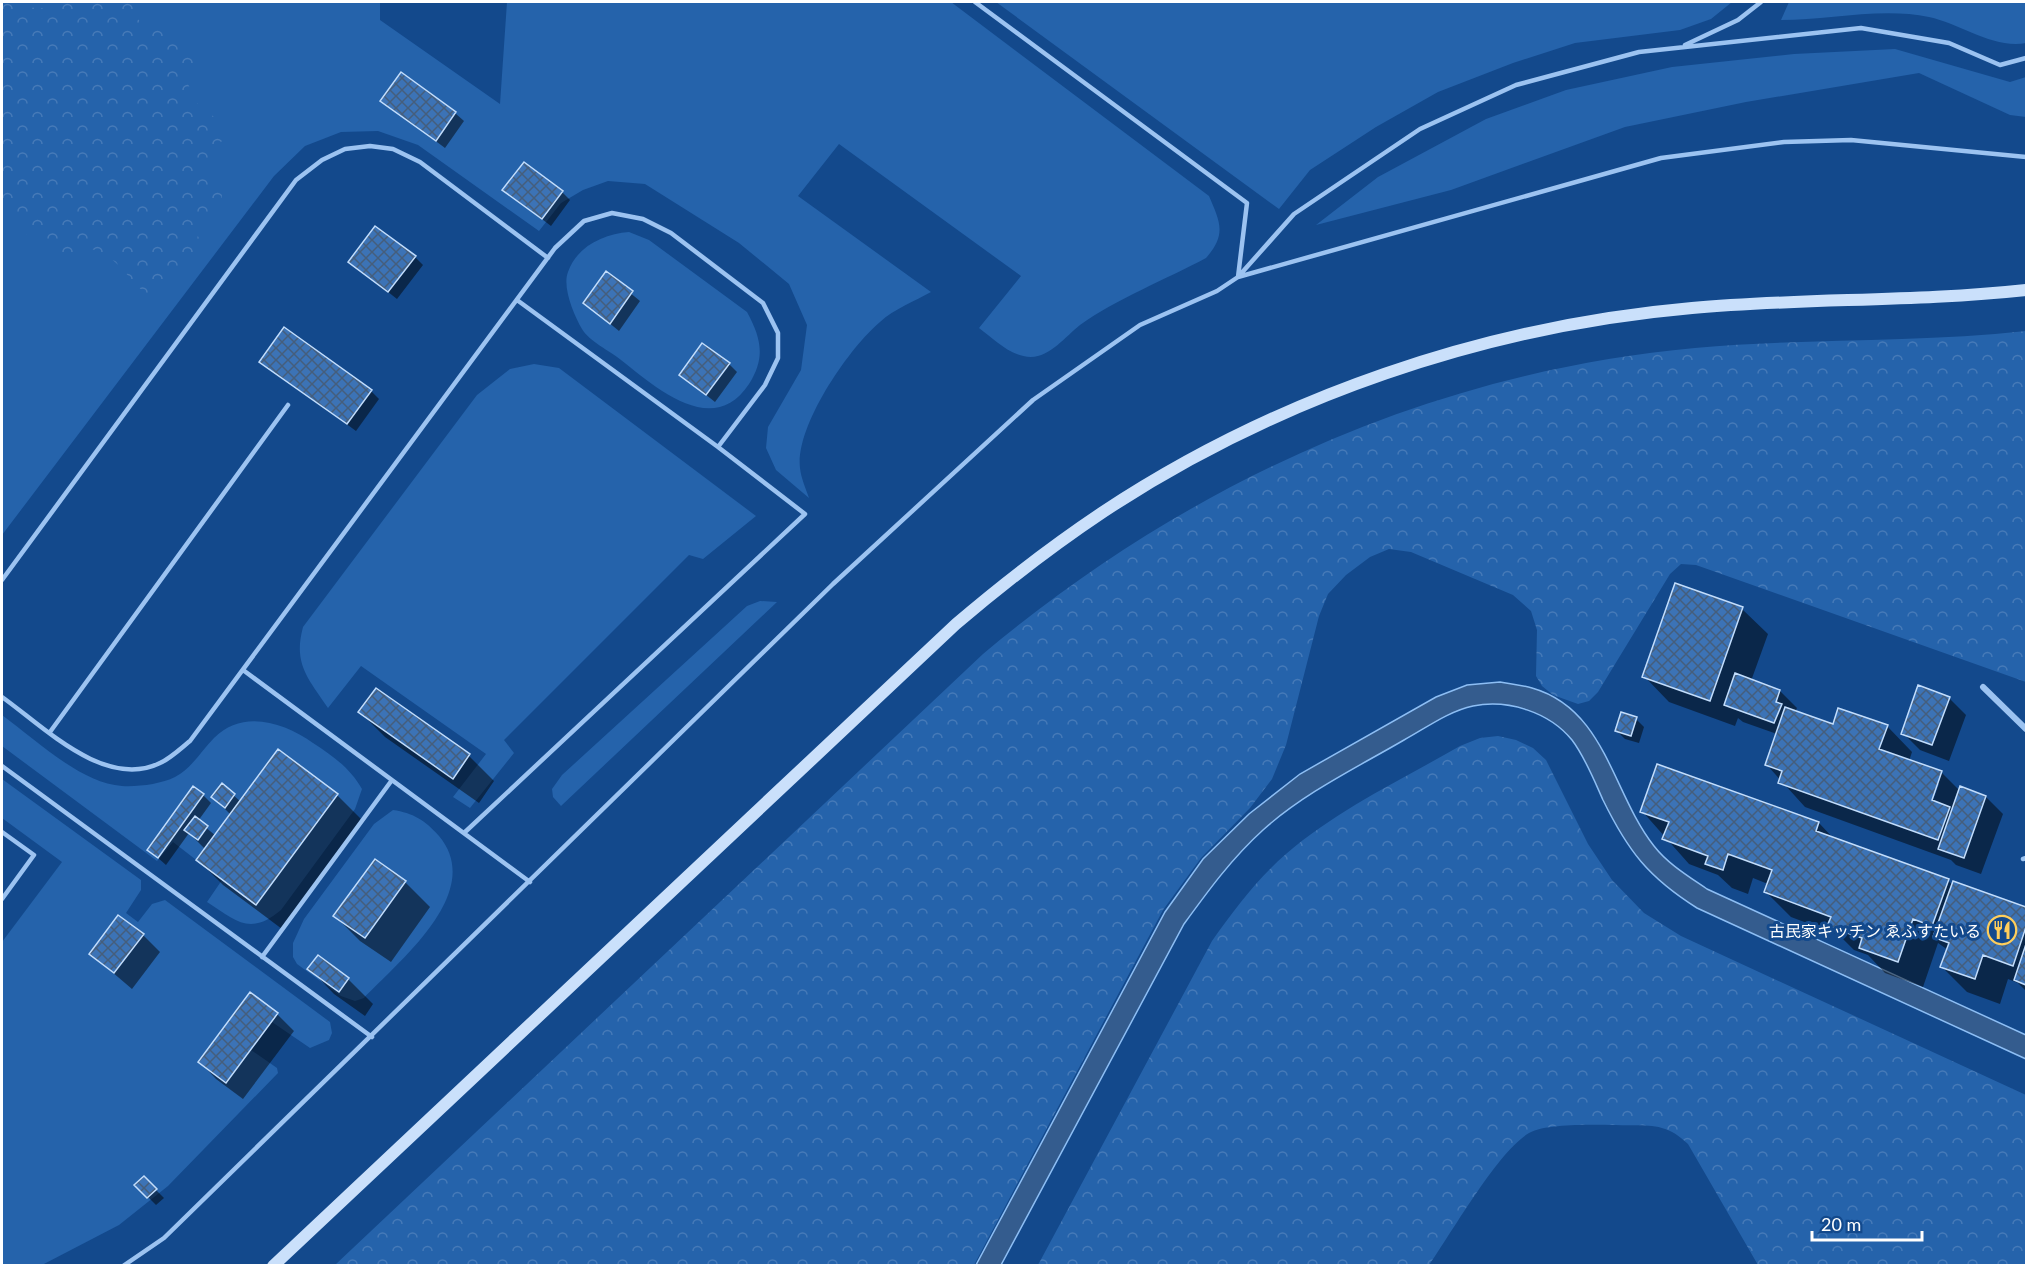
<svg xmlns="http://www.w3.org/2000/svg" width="2028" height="1267" viewBox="0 0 2028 1267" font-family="Lato,'Noto Sans JP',sans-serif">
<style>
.grass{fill:#2563ab}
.forest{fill:url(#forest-crowns)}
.water{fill:#345c8e;stroke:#8dbef4;stroke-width:1.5}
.shadow{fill:#0007;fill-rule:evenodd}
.building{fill:url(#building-cross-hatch);stroke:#c2ddfc;stroke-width:1.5}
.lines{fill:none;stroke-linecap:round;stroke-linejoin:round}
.lane{stroke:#9cc3f1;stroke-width:4.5}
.street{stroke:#9cc3f1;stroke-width:6}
.secondary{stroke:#cae0fb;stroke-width:12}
.labels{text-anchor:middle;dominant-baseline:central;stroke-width:6;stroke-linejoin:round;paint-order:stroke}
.poi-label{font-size:16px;fill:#fff;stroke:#13498c;text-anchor:end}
</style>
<defs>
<pattern id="forest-crowns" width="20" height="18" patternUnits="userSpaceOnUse" patternTransform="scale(1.5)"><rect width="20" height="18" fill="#2563ab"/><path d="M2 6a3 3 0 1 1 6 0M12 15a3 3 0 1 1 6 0" fill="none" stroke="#467ab8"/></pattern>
<pattern id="building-cross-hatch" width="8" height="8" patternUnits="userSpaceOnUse" patternTransform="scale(1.5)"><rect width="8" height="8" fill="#3c73b6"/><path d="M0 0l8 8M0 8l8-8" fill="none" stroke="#455e7c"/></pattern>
</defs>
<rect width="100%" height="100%" fill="#13498c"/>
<path class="grass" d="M2 2H380V20L500 104 507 2H951L1209 196C1220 222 1227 234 1206 258 1167 279 1116 299 1080 325 1066 336 1050 357 1031 357 1011 357 994 339 979 328L1021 276 839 144 798 196 931 292C915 301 894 309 880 322 849 348 795 426 800 468 801 478 806 489 809 498L776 470 766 448 768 427 801 370 807 325 789 284 739 243 645 184 608 181 583 190 561 203 539 231 418 145 378 131 341 132 305 146 274 176 2 535Z
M996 2H1732L1711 19 1680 30 1575 43 1513 63 1438 92 1376 127 1310 170 1279 209Z
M1789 2H2026V43C1993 49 1961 24 1929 17 1882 7 1828 20 1781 20Z
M1895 49 2010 82 2026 77V117L2010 115 1919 73 1746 102 1625 127 1451 190 1316 225 1378 177 1486 119 1566 90 1672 67 1794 54Z
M629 232 649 240 747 312C761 338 766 357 749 384 713 439 655 387 621 360 610 351 589 341 582 329 574 315 562 287 568 272 577 246 604 234 629 232Z
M534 364 559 368 756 516 703 559 689 555 504 740 514 753 470 808 453 797 486 754 361 666 328 708C308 678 293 664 303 627L477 395 510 369Z
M760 601 777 602 561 806 553 797 552 789 562 775 747 606Z
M2 715C35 739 80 783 122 786 138 787 161 784 175 777 191 769 202 750 214 738 242 709 284 722 313 743 333 756 350 768 362 789L355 809 281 910C250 936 236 921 207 902L222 880 173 842 157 861 2 746Z
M2 779 141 880V890L126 913 138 922 152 904 165 900 330 1022 332 1033 329 1040 310 1048 272 1022 251 1050 277 1068 278 1073 168 1186 119 1225 42 1265H2V942L62 862 2 818Z
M393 810C413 813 425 820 439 836 486 892 399 961 364 998L355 1001 341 996 297 964 293 957V943L304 919 374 824Z"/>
<path class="forest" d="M2 2H13L21 7 55 9 63 2H133V16L152 29 170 28 193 45 196 68 188 84 197 103 213 116 224 138 209 159 213 177 223 189 220 207 203 217 195 231 204 247 197 262 184 268 172 285 150 297C132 284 122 264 103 253 87 244 77 255 63 255 40 255 24 229 7 217L2 219Z
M2026 331V682L1696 565 1681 564 1670 574 1598 692 1589 701 1578 704 1553 695 1542 686 1536 676 1537 630 1531 611 1513 595 1411 552 1389 549 1370 557 1346 575 1328 594 1319 616 1286 745 1272 779 1250 808 1201 858 1163 910 974 1265H335L983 654C1185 484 1431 372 1695 348 1805 338 1916 343 2026 331Z
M1498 736 1516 740 1533 748 1546 760 1588 844 1612 880 1644 913 1681 936 2026 1095V1265H1758L1688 1144C1665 1121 1646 1126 1616 1125 1594 1125 1548 1123 1529 1133 1498 1151 1451 1234 1429 1265H1038L1212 941C1234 910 1257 879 1286 854 1337 810 1401 780 1460 746L1480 738Z"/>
<path class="water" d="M1500 682C1511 684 1522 685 1532 688 1606 709 1612 793 1654 846 1668 864 1688 876 1707 889L2026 1035V1059L1697 908C1648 877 1628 851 1603 800 1594 780 1585 757 1572 740 1549 712 1508 699 1473 706 1449 711 1426 728 1404 740 1356 768 1304 793 1263 830 1232 858 1208 891 1184 924L1001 1265H976L1165 912 1203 859 1249 814 1300 774 1436 697 1467 685Z"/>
<path class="shadow" d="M382 101 455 113 464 121 445 148Z
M504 190 562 192 570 200 551 226Z
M415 257 423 265 397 299 350 262Z
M606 273 640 301 619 331 585 303Z
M261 361 371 391 379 399 356 431Z
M729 364 737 372 715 402 681 375Z
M1676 585 1742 609 1768 634 1751 681 1780 691 1797 708 1795 712 1834 726H1887L1912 752 1909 761 1941 772 1960 791 1961 788 1986 797 2003 814 1981 874 1956 865 1951 860 1805 807 1766 764 1777 734 1743 722 1738 718 1735 726 1669 702 1644 676ZM1936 784H1939L1930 808 1928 807Z
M376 690 469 756 494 781 479 803 385 737 360 712Z
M1949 698 1966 715 1949 761 1920 750 1903 733Z
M1636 719 1644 727 1639 743 1625 739 1616 730Z
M1658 765 1819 823 1835 840 1948 880 1953 886 1954 883 2026 909V991L2018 983 2008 979 2000 1004 1967 992 1942 967 1948 950 1938 943 1923 987 1885 973 1868 955 1854 950 1839 935 1791 917 1766 892 1768 884 1753 878 1748 894 1732 888 1718 875 1689 864 1642 811Z
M222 785 241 802 337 795 362 820 282 929 223 885 198 860 206 850 189 833 166 865 149 850 203 795 211 803 198 821 216 836 231 815 213 797Z
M405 882 430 907 391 962 360 941 335 916Z
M143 935 160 952 132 989 91 954Z
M309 968 348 979 373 1004 365 1016 334 994Z
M277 1014 294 1031 243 1099 216 1079 200 1062Z
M144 1178 164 1198 156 1205 136 1185Z"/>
<path class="building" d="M401 72 456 112 436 141 380 101Z
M524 162 563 191 542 219 502 190Z
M375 226 416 256 388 292 348 262Z
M606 271 633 291 610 324 583 303Z
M284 327 372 390 347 424 259 362Z
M702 343 730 363 706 395 679 375Z
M1675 583 1743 607 1710 701 1642 677Z
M1735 673 1780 690 1776 702 1782 704 1774 723 1724 705Z
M1918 685 1950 697 1932 745 1901 734Z
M376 688 470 754 453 779 358 712Z
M1785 707 1833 724 1838 708 1888 725 1879 749 1942 771 1932 800 1950 807 1938 840 1778 783 1782 771 1765 765Z
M1621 712 1637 717 1631 736 1615 731Z
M278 749 338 794 256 905 196 860Z
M1657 764 1819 822 1816 831 1949 879 1932 926 1913 919 1898 962 1859 948 1862 938 1827 926 1831 917 1764 892 1772 870 1728 854 1723 870 1705 864 1708 856 1662 839 1669 822 1640 812Z
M222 783 235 794 225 808 211 797Z
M193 786 204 794 158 858 147 850Z
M1960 786 1986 796 1964 858 1938 849Z
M195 816 208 826 198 840 184 830Z
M375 859 406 881 365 938 333 916Z
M1953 881 2026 907V927L2013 966 1983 955 1975 979 1940 967 1949 943 1933 937Z
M118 915 144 934 114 973 89 954Z
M2026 944V985L2014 980Z
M318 955 349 978 339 992 307 969Z
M250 992 278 1013 226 1083 198 1062Z
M144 1176 157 1189 147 1198 134 1185Z"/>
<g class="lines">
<path class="lane" d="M975 2 1247 203 1238 277 1294 214 1420 129 1516 85 1639 52 1861 28 1949 43 2000 65 2026 58
M1685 45 1738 20 1761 2
M2 580 296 180 322 160 345 149 370 146 393 149 420 162 548 258
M243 670 530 882
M2 697C43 726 105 790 160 763 171 758 181 748 190 741L555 248 584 221 612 213 643 219 671 233 763 303 778 333V358L765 385 718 447 517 300
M50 732 288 405
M2 766 372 1037
M2 832 34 855 2 899
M464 833 805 514 718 447
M2023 859 2026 858
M262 957 392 780
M123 1266 164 1238 833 584 1033 400 1140 325 1217 291 1238 277 1661 158 1784 142 1851 140 2026 157"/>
<path class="street" d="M1983 687 2026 729"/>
<path class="secondary" d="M273 1266 956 624C1003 584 1052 546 1103 512 1277 397 1485 326 1692 308 1803 298 1915 302 2026 290"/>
</g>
<defs>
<g id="restaurant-ring" transform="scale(1.5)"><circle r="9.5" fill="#13498c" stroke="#ffce5b" stroke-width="1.5"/><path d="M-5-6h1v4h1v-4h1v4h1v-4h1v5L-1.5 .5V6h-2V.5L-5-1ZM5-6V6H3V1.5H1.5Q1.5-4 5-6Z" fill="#ffce5b"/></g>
</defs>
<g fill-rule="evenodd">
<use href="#restaurant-ring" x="2002" y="930"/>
</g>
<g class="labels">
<g class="poi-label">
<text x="1981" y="930">古民家キッチン ゑふすたいる</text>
</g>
</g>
<rect width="2028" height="1267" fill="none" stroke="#ffffff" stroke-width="6"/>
<path d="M1812 1231v9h110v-9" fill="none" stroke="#ffffff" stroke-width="3"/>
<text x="1821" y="1231" font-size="18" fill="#ffffff" stroke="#13498c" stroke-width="4.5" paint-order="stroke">20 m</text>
</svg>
